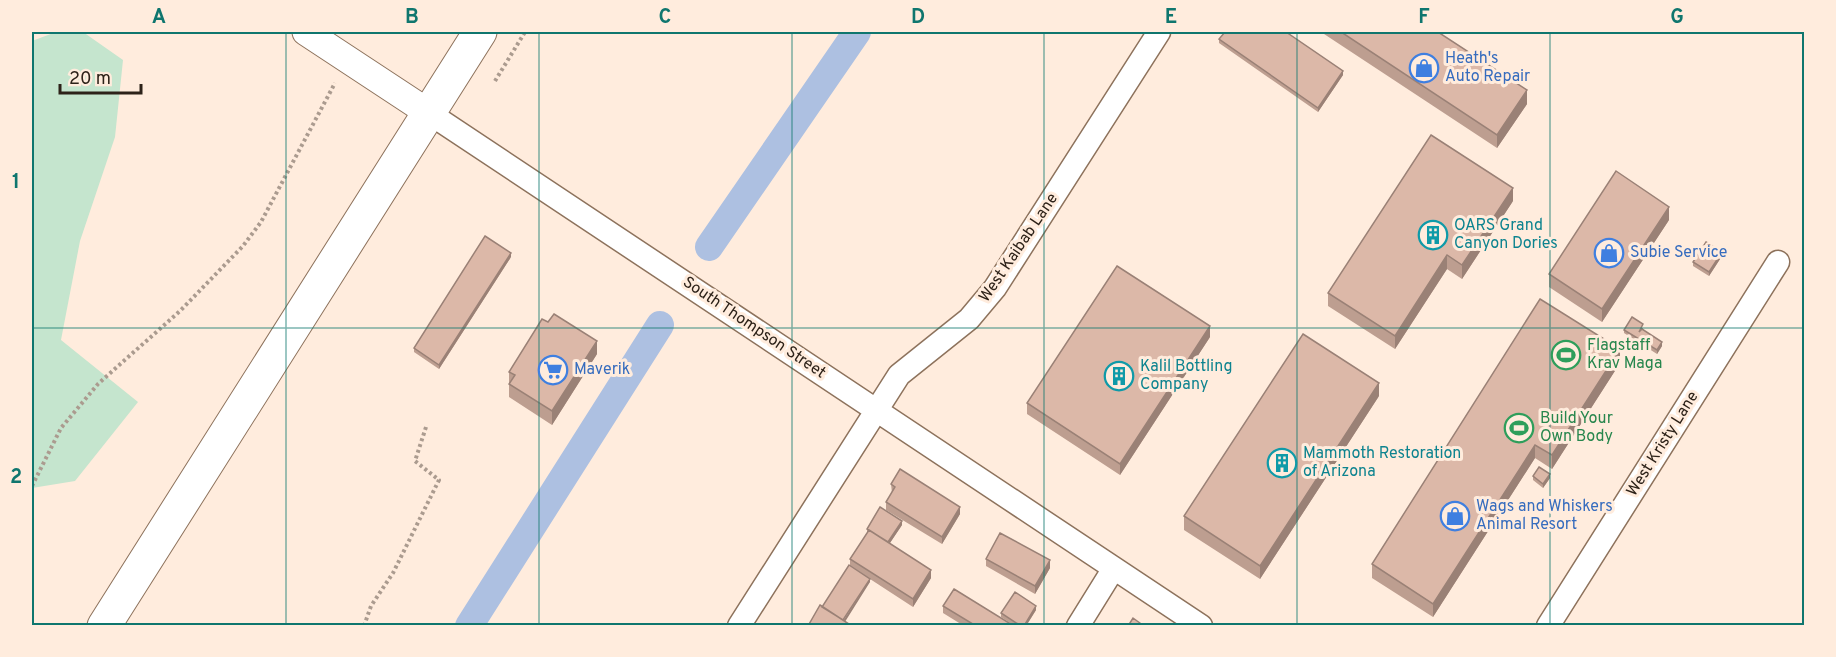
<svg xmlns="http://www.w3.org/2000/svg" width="1836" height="657" viewBox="0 0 1836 657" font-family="Overpass,sans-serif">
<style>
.green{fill:#c5e5ce}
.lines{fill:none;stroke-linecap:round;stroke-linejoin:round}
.canal{stroke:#adc0e1;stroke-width:28}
.minor-casing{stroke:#8d725c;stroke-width:25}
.tertiary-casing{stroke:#8d725c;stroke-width:29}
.primary-casing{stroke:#8d725c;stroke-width:35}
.path{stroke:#ab9b8f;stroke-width:4;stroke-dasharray:3 3;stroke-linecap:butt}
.minor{stroke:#fff;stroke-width:22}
.tertiary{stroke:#fff;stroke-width:27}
.primary{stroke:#fff;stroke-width:33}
.wall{fill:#bd9e90}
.shaded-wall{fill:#9a8176}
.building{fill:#dcb8a8;stroke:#9a8176;stroke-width:1.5}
.grid{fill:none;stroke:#0f766e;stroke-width:1.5;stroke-opacity:0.55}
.labels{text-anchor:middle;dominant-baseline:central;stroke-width:6;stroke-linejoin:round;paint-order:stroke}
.shop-label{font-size:16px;fill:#366cbe;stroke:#ffecdd;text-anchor:start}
.culture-label{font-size:16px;fill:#0d838f;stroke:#ffecdd;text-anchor:start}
.street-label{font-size:16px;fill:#2d2219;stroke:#ffecdd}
.leisure-label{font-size:16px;fill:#27864d;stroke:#ffecdd;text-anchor:start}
.neatline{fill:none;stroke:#0f766e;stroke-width:2}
.grid-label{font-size:20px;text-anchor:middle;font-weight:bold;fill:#0f766e}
</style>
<rect width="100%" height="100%" fill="#ffecdd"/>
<path class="green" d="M56 32H83L123 60 115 137 80 241 61 340 138 402 75 481 32 488V41Z"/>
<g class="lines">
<path class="canal" d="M709 247 857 32
M469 626 660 325"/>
<g class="minor-casing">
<path id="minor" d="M429 113 1201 626
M739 626 899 375 969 319 995 288 1159 32
M1078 626 1114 568
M1548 626 1778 262"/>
</g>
<g class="tertiary-casing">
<path id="tertiary" d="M306 32 429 113"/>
</g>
<g class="primary-casing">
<path id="primary" d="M104 626 480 32"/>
</g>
<path class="path" d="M495 81 525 32
M32 486 61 428 98 384 181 310 243 246 261 222 335 83
M364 626 371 606 393 573 439 480 415 461 426 427"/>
<use href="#minor" class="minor"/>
<use href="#tertiary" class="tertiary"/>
<use href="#primary" class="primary"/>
</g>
<path class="wall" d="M1321 32H1438L1527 104 1497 148Z
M1219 39 1343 75 1318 112 1219 43Z
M1513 201 1462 279 1447 269 1395 349 1328 306V293Z
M1669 220 1602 322 1549 287V274Z
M1722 256 1709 276 1693 266V262Z
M511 257 439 369 414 352V348Z
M1643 328V329L1662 346 1657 354 1624 333V330Z
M1210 337 1120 475 1027 414V403Z
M597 354 552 425 509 397V372Z
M1620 363 1552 469 1535 458 1433 617 1372 578V564Z
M1379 396 1260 579 1184 530V516Z
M1533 476 1550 478 1543 488 1533 480Z
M891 484 960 514 942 544 886 510V502L892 493Z
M902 525 889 544 931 578 913 607 870 579V582L822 607 850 566V559L867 533V529Z
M986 559 1050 568 1035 594 986 566Z
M943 606 1014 626H964L943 613Z
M1036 610 1026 626H1015L1001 617V613Z"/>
<path class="shaded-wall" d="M1343 71V75L1318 112V108Z
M1527 90V104L1497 148V135Z
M1513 188V201L1462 279V265Z
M1669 207V220L1602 322V309Z
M1722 252V256L1709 276V272Z
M511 253V257L439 369V365Z
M1447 255V269L1395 349V336Z
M1210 326V337L1120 475V464Z
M597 341V354L552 425V411Z
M1662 342V346L1657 354V350Z
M1620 349V363L1552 469V455Z
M1379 383V396L1260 579V566Z
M1535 445V458L1433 617V604Z
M1550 474V478L1543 488V484Z
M960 507V514L942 544V537Z
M902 521V525L888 546V542Z
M1050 560V568L1035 594V586Z
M931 570V578L913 607V599Z
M870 579V582L843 625V621Z
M1036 606V610L1026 626H1024Z"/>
<path class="building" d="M1225 32H1286L1343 71 1318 108 1219 39Z
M1341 32H1438L1527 90 1497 135Z
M1431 135 1513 188 1462 265 1447 255 1395 336 1328 293Z
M1616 171 1669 207 1602 309 1549 274Z
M485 236 511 253 439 365 414 348Z
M1706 242 1722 252 1709 272 1693 262Z
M1117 266 1210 326 1120 464 1027 403Z
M1540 299 1620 349 1552 455 1535 445 1433 604 1372 564Z
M554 314 597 341 552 411 509 384 515 375 509 372 542 319 548 322Z
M1632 317 1643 324 1639 332 1642 329 1662 342 1657 350 1624 330Z
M1303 334 1379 383 1260 566 1184 516Z
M1539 467 1550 474 1543 484 1533 476Z
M900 469 960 507 942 537 886 502 895 487 891 484Z
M880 507 902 521 888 542 867 529Z
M869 530 931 570 913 599 850 559Z
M1000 533 1050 560 1035 586 986 559Z
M849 565 870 579 843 620 822 607Z
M954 589 1014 626H976L943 606Z
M1015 592 1036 606 1024 626H1021L1001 613Z
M820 605 852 626H808Z
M1133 618 1144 626H1128Z"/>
<path class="grid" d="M286 32V626M539 32V626M792 32V626M1044 32V626M1297 32V626M1550 32V626M32 328H1804"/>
<defs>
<g id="shop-ring" transform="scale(1.5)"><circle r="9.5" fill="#ffecdd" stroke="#3f7fe0" stroke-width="1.5"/><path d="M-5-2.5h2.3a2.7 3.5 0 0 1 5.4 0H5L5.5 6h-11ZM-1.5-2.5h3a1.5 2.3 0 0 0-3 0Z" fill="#3f7fe0"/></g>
<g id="building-ring" transform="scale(1.5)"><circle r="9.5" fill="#ffecdd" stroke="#0f9aa8" stroke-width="1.5"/><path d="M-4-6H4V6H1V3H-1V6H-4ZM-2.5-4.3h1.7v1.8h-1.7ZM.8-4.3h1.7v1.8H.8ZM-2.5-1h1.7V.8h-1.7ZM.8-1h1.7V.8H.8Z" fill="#0f9aa8"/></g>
<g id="stadium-ring" transform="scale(1.5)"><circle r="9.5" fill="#ffecdd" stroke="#2e9e5b" stroke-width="1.5"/><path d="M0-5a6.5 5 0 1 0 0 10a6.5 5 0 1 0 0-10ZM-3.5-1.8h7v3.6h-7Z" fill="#2e9e5b"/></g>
<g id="supermarket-ring" transform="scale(1.5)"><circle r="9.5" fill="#ffecdd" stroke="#3f7fe0" stroke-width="1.5"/><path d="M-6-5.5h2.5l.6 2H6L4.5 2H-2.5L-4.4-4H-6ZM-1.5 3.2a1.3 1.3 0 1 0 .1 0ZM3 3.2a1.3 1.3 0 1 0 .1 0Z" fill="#3f7fe0"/></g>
</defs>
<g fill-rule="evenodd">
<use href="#shop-ring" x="1424" y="68"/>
<use href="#building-ring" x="1433" y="235"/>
<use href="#shop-ring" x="1609" y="253"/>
<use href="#stadium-ring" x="1566" y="355"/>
<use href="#supermarket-ring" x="553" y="370"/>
<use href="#building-ring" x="1119" y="376"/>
<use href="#stadium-ring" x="1519" y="428"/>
<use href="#building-ring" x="1282" y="463"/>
<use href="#shop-ring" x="1455" y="516"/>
</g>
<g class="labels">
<g class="shop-label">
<text x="1445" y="59">Heath's<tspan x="1445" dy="18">Auto Repair</tspan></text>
<text x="1630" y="253">Subie Service</text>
<text x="574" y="370">Maverik</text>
<text x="1476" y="507">Wags and Whiskers<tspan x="1476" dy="18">Animal Resort</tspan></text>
</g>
<g class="culture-label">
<text x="1454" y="226">OARS Grand<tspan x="1454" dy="18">Canyon Dories</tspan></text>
<text x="1140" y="367">Kalil Bottling<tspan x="1140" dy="18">Company</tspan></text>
<text x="1303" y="454">Mammoth Restoration<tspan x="1303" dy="18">of Arizona</tspan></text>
</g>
<g class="street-label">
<text transform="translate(1019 248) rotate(-56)">West Kaibab Lane</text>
<text transform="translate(754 328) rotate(34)">South Thompson Street</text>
<text transform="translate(1663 444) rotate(-58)">West Kristy Lane</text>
</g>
<g class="leisure-label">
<text x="1587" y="346">Flagstaff<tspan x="1587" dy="18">Krav Maga</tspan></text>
<text x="1540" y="419">Build Your<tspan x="1540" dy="18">Own Body</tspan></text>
</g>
</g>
<rect width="1836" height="657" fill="none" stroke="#ffecdd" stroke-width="66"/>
<path d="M60 84v9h81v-9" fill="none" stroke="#2d2219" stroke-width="3"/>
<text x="69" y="84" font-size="18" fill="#2d2219" stroke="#ffecdd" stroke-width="4.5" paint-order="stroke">20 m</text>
<rect x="33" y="33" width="1770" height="591" class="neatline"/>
<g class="grid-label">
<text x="159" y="23">A</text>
<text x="412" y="23">B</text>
<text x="665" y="23">C</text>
<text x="918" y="23">D</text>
<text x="1171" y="23">E</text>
<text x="1424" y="23">F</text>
<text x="1677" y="23">G</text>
<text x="16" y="188">1</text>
<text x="16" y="483">2</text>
</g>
</svg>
